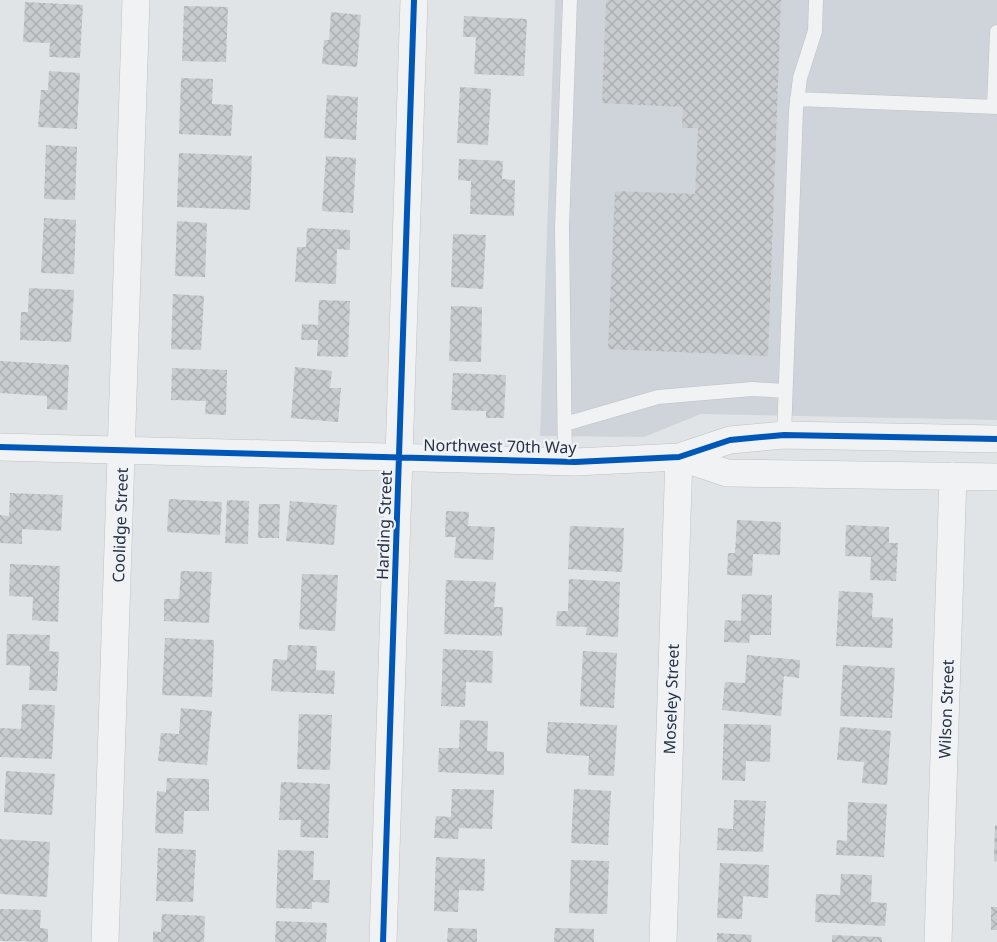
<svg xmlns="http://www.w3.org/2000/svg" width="997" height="942" viewBox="0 0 997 942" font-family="'Noto Sans',sans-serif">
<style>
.built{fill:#cfd4da}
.building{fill:url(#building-cross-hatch)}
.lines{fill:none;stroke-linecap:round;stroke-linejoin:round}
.lane-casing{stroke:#bfc2c5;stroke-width:15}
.street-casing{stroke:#bfc2c5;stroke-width:28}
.lane{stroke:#f1f2f3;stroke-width:14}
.street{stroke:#f1f2f3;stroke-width:27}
.cycleway-casing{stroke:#eff2f7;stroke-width:10}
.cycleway{stroke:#0057b8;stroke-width:6}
.labels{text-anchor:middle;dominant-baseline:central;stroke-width:4.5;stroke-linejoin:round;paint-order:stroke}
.street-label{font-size:16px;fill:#273141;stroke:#eff2f7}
</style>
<defs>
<pattern id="building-cross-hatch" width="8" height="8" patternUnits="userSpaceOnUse" patternTransform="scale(1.5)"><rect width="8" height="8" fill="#c9cccf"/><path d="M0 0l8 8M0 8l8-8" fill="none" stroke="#adb0b3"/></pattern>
</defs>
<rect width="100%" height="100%" fill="#e1e4e7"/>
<path class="built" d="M555 0H997V420L701 414 644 437 540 436Z"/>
<path class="building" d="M606 0H781L768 356 608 349 615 191 695 194 698 128H682L683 107 602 103Z
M25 2 83 5 80 58 49 57 50 43 23 42Z
M184 6 228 7 226 62 182 61Z
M331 12 361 15 357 67 322 64 324 40H329Z
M464 16 527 19 524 76 474 74 476 37H463Z
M49 71 80 73 77 129 38 127 41 90H48Z
M181 78 213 79 212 104 233 105 231 136 179 134Z
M460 87 491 89 488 145 457 143Z
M327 95 358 97 356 140 324 138Z
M46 145 77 147 75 200 44 199Z
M179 153 252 156 250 210 177 207Z
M326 156 356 158 353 213 322 211Z
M459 159 503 161 502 179 515 180 514 216 470 214 471 181 458 180Z
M44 218 76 220 74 274 41 273Z
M177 221 207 223 205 277 175 276Z
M307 228 350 230V250L337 249 336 284 295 282 297 247H306Z
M453 234 486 235 483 289 451 287Z
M29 288 74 290 71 342 20 340 21 312H28Z
M173 294 204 296 201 350 171 349Z
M319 300 350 301 348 357 317 356 318 340H301L302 324 318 325Z
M451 306 482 307 481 362 449 361Z
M0 361 69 365 67 410 47 409V396L0 393Z
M295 367 332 371 330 388H341L338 422 291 418Z
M172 368 227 370 226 415 205 414 206 401 171 400Z
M453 373 506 375 504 418H486V411L451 410Z
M10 493 63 495 61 531 22 529V544L0 543V515L9 516Z
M169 499 222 502 220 535 167 532Z
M227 500 249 501 248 544 225 543Z
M290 501 337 505 334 545 286 541Z
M259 504H280L279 538H258Z
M446 511 469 512 468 526 495 527 493 560 454 558 456 537H445Z
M737 520 781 522 780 555 753 554 752 576 727 575 728 553H735Z
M846 525 889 527V543H898L896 581 870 580 871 557 845 556Z
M570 526 624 528 622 572 568 569Z
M10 564 60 566 58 622 32 620 33 597 9 596Z
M181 571 212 572 209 623 164 621V599H179Z
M302 574 338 575 335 631 299 629Z
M569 579 620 582 618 637 586 635 587 627 556 626 557 611H568Z
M446 580 496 582 494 607H503L502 636 444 634Z
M839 591 873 593 872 617 893 618 892 648 836 646Z
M742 594 772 595 771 635H750L749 643 724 642 725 620 741 621Z
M7 634 50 635 49 651 59 652 57 691 29 690 30 666 6 665Z
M165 638 214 640 212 697 162 695Z
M288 645 317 646 316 670 335 671 334 694 271 691 273 659 287 660Z
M443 649 493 651 492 683 466 682 465 707 441 706Z
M583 651 617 653 614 708 580 706Z
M747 655 800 660 799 678 784 676 781 716 722 710 725 682 745 683Z
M843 665 895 668 892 718 840 716Z
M22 704 55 705 52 759 0 757V728L21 729Z
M181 708 212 711 207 765 158 761 161 733 179 734Z
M299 714 332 715 330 770 297 769Z
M460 720 488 721 487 751 504 752V775L438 772 439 748H459Z
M548 722 617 725 614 776 588 775 589 756 546 753Z
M724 724 771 725 770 762 746 761 745 781 722 780Z
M840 727 891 731 887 785 862 783 864 762 837 760Z
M6 771 55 774 52 815 4 812Z
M167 778 209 779V811H184L183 834 155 833 157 791 166 792Z
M281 782 330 784 328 838 300 837 301 820H279Z
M452 789 494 790 492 829 459 828 458 839 434 838 436 816 451 817Z
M574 789 611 791 608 845 571 843Z
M734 800 766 801 763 852 717 850 718 828 733 829Z
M848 802 887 804 884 857 836 855 837 840 847 841Z
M995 825H997V862L994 861Z
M0 839 50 842 47 897 0 894Z
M158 848 196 850 193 902 156 901Z
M278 850 314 851 313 880H330L329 903 312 902V909L276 908Z
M436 857 485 859 484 891 459 890 458 912 434 911Z
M571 860 609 861 607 914 569 913Z
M720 863 769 865 768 898 743 896 742 919 717 918Z
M841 874 872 875 871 902 887 903 885 926 815 922 816 894 840 895Z
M991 907H997V930H991Z
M0 909 41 910 40 928 48 929V942L0 941Z
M162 914 205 916 204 942H153V931L161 932Z
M276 921 327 923 326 942H275Z
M448 928 477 929V942H447Z
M555 928 594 929V942H554Z
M717 933 752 935 751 942H717Z
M832 935 882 937V942H832Z"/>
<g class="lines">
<g class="lane-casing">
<path id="lane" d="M797 99 997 107
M994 107 997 32
M565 424 658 397 752 389 785 391
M784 435 796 110 800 78 815 31 816 0
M565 461 562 228 570 0"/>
</g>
<g class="street-casing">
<path id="street" d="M0 447 575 462 679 457 730 440 784 435 997 439
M679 457 727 473 997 477
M105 942 136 0
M383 942 414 0
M663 942 679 457
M938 942 953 476"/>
</g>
<use href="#lane" class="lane"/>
<use href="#street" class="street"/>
<g class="cycleway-casing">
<path id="cycleway" d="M0 447 575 462 679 457 730 440 784 435 997 439
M383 942 414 0"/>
</g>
<use href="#cycleway" class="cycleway"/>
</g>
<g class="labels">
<g class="street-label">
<text transform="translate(500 446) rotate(1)">Northwest 70th Way</text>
<text transform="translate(120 525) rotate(-88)">Coolidge Street</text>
<text transform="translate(384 525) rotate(-88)">Harding Street</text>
<text transform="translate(671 699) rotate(-88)">Moseley Street</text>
<text transform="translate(946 709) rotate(-88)">Wilson Street</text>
</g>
</g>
</svg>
